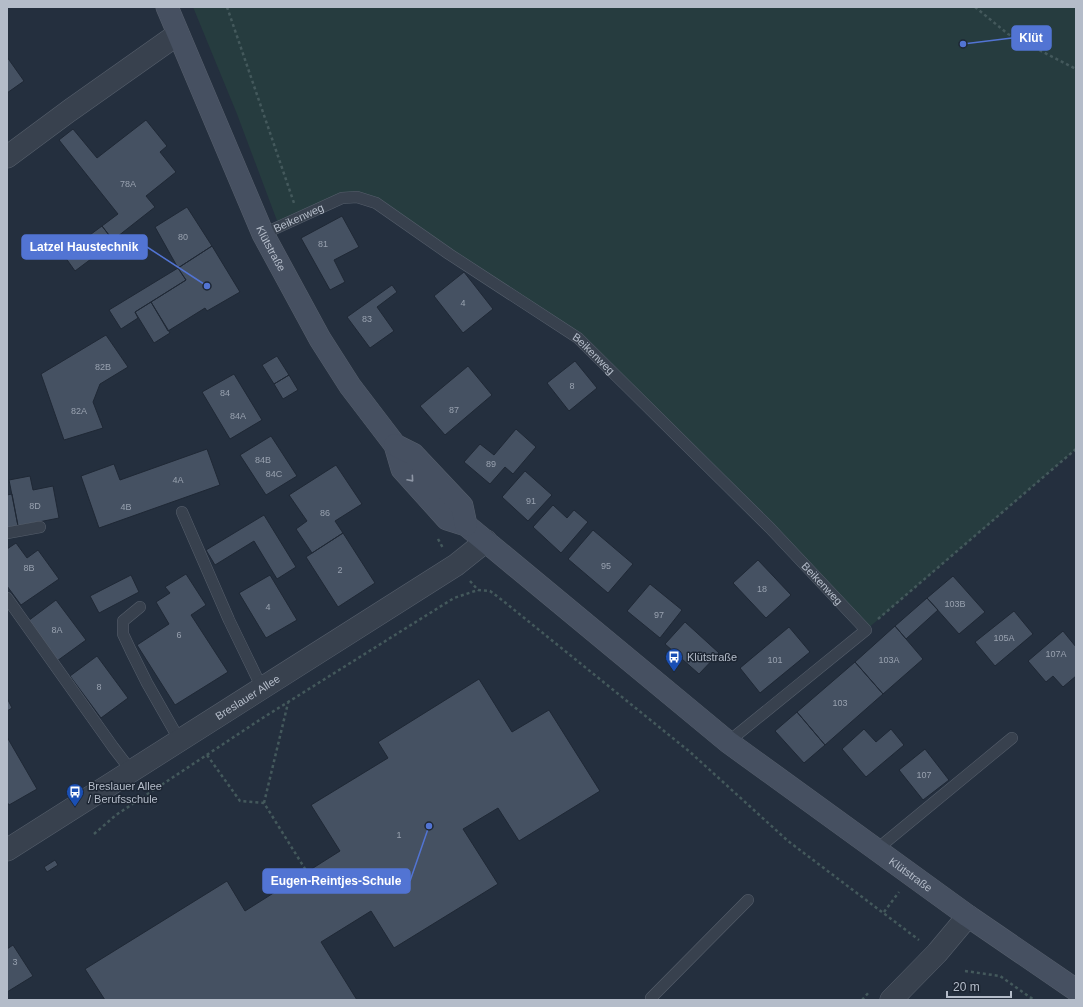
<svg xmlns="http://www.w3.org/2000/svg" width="1083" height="1007" viewBox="0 0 1083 1007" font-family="Helvetica,sans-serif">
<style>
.green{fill:#263c3f}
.building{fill:#455162;stroke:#1f2835}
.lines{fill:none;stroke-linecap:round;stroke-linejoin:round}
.service-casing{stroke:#565f6c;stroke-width:12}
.minor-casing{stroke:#565f6c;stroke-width:23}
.secondary-casing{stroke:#565f6c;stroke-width:23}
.path{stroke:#44595c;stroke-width:2.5;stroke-dasharray:3 3;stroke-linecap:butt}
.service{stroke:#38414e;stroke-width:11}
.minor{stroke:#38414e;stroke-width:22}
.secondary{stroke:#465061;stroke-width:22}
.oneway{stroke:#8e96a5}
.labels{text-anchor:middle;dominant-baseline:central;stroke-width:3;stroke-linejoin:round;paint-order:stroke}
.number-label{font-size:9px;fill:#98a1af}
.street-label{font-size:11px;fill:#b4bcc9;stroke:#1d2633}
.poi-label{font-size:11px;fill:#b4bcc9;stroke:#1d2633;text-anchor:start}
.leader{fill:none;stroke:#5274d3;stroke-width:1.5}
.callout-dot{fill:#5274d3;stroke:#1d2633;stroke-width:1.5}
.callout{fill:#5274d3;stroke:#5274d3;stroke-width:1.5}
.callout-label{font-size:12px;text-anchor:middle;font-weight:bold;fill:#fff}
</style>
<rect width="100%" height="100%" fill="#242f3e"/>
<path class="green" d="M193 7H1076V449L866 630 578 338 357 197 279 226 237 114Z"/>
<path class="building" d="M7 57 24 81 7 93Z
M146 120 167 146 160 152 176 172 146 196 155 207 113 240 102 226 118 214 59 140 73 129 97 158Z
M187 207 212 246 178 268 155 227Z
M342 216 359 247 334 260 345 282 330 290 301 238Z
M102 226 114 242 91 259 79 243Z
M79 243 91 259 75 271 63 254Z
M212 246 240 292 207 311 205 308 168 331 151 302 186 280 178 268Z
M178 268 186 280 135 312 138 318 121 329 109 310Z
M464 272 493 309 463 333 434 296Z
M392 285 397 292 377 307 394 331 370 348 347 317Z
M151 302 170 333 154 343 135 312Z
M106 335 128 367 100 384 93 402 103 428 64 440 41 374Z
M277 356 289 375 274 384 262 365Z
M575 361 597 388 569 411 547 383Z
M468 366 492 395 445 435 420 406Z
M234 374 262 420 230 439 202 392Z
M289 375 298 390 283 399 274 384Z
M516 429 536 447 513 474 505 467 490 484 464 462 480 444 494 455Z
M271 436 297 476 266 495 240 455Z
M207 449 220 485 99 528 81 476 114 464 120 480Z
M336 465 362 504 335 521 343 533 312 553 296 529 307 521 289 495Z
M525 471 552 495 528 521 502 497Z
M30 476 33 490 53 486 59 518 18 526 9 480Z
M12 494 18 526 7 528V495Z
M553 505 567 518 574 510 588 522 561 553 533 527Z
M264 515 296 567 277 579 254 541 215 565 206 550Z
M593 530 633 564 608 593 568 559Z
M343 533 375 583 338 607 306 557Z
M16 543 27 558 38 550 59 579 21 605 7 586V549Z
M758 560 791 595 766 618 733 583Z
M186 574 206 605 191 615 228 672 175 705 137 645 169 624 156 602 170 593 165 587Z
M131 575 139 592 99 613 90 596Z
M270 575 297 620 266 638 239 593Z
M953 576 985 612 959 634 927 598Z
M650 584 682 610 660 638 627 611Z
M927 598 938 610 906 639 895 626Z
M56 600 86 640 57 661 28 621Z
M1014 611 1033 634 995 666 975 642Z
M685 622 719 653 699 674 665 644Z
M895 626 923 659 883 694 855 662Z
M789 627 810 652 760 693 740 668Z
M1063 631 1076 647V676L1063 687 1053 676 1046 682 1028 661Z
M97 656 128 698 101 718 70 676Z
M855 662 883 694 825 745 797 712Z
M479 679 512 732 549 710 600 791 519 841 498 808 463 829 498 884 394 948 371 911 321 942 357 1000H105L85 969 227 881 245 911 340 851 311 805 388 758 378 742Z
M7 698 12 708 7 711Z
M797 712 825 745 804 763 775 731Z
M864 729 876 742 891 729 904 745 866 777 842 749Z
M7 737 37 789 9 805 7 802Z
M925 749 949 780 923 800 899 770Z
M55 860 58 865 47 872 44 867Z
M13 945 33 976 7 992V949Z"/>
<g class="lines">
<g class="service-casing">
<g id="service">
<path id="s1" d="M263 234 342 198 357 197 376 203 449 254 578 338 770 528 866 630 728 742"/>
<path d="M182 512 229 620 262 688"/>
<path d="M7 533 40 527"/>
<path d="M7 598 113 747 132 772"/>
<path d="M140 607 123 621V634L131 651 147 683 180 741"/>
<path d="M876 850 1012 738"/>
<path d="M652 1000 651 998 748 900"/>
</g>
</g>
<g class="minor-casing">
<g id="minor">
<path d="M7 157 69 111 178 34"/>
<path id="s2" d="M7 850 456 565 486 541"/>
<path d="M891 1000 937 953 968 916"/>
</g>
</g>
<g class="secondary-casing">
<g id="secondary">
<path id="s3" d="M167 7 263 234 320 339 350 386 395 445 402 469 447 519 466 525 728 742 968 916 1076 990"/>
<path d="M395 445 413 454 462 506 466 525"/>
</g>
</g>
<path class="path" d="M227 7 294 203
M975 7 1008 34 1076 69
M438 539 443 548
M470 581 478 590 490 591 502 600 690 752 788 841 919 940
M878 619 1076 449
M207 755 240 801 264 803 307 872
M264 803 288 703
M94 834 116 815 261 719 454 598 478 590
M884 912 899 892
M965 971 1000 976 1034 1000
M862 1000 870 991"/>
<use href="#service" class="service"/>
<use href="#minor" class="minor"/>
<use href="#secondary" class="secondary"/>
</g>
<defs><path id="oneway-chevron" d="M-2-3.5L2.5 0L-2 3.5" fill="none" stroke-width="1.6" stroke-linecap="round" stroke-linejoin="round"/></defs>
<use class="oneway" href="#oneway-chevron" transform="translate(411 479) rotate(49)"/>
<defs>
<g id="bus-pin" transform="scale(0.9)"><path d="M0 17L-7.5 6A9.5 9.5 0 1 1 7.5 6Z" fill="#1a4fb4" stroke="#1d2633"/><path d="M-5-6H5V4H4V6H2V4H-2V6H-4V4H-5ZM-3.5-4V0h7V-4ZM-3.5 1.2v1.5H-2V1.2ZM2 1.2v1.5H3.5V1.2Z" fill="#fff"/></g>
</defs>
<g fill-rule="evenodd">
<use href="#bus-pin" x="674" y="657"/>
<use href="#bus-pin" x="75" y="792"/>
</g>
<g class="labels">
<g class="number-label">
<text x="128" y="184">78A</text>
<text x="183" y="237">80</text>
<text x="323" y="244">81</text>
<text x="463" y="303">4</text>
<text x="367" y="319">83</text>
<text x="103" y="367">82B</text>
<text x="572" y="386">8</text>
<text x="225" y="393">84</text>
<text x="454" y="410">87</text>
<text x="79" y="411">82A</text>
<text x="238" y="416">84A</text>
<text x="263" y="460">84B</text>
<text x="491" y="464">89</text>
<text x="274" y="474">84C</text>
<text x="178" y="480">4A</text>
<text x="531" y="501">91</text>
<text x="35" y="506">8D</text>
<text x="126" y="507">4B</text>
<text x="325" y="513">86</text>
<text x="606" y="566">95</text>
<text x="29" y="568">8B</text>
<text x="340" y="570">2</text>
<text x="762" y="589">18</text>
<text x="955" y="604">103B</text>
<text x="268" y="607">4</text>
<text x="659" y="615">97</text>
<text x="57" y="630">8A</text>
<text x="179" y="635">6</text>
<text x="1004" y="638">105A</text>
<text x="1056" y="654">107A</text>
<text x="775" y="660">101</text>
<text x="889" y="660">103A</text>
<text x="99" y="687">8</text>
<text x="840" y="703">103</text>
<text x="924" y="775">107</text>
<text x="399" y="835">1</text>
<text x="15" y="962">3</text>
</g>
<g class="street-label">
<text stroke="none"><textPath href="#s1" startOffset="39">Beikenweg</textPath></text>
<text stroke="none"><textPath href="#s3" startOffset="263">Klütstraße</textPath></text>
<text stroke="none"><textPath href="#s1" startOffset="387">Beikenweg</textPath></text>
<text stroke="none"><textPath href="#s1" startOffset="711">Beikenweg</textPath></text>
<text stroke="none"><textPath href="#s2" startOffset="285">Breslauer Allee</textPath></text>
<text stroke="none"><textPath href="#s3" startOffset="1174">Klütstraße</textPath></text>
</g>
<g class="poi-label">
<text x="687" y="657">Klütstraße</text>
<text x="88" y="786">Breslauer Allee<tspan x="88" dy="13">/ Berufsschule</tspan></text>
</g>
</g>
<path class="leader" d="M963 44L1012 38M207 286L147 247M429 826L410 881"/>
<g class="callout-dot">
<circle cx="963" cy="44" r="4"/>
<circle cx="207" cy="286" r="4"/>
<circle cx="429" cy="826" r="4"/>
</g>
<g class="callout">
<rect x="1012" y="26" width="39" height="24" rx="4"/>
<rect x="22" y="235" width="125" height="24" rx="4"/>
<rect x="263" y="869" width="147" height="24" rx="4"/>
</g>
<g class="callout-label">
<text x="1031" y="42">Klüt</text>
<text x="84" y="251">Latzel Haustechnik</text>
<text x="336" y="885">Eugen-Reintjes-Schule</text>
</g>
<rect width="1083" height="1007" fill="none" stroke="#b4bcc9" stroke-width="16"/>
<path d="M947 991v6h64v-6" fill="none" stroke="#b4bcc9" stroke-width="2"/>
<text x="953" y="991" font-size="12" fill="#b4bcc9" stroke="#1d2633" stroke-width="3" paint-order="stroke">20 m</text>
</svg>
